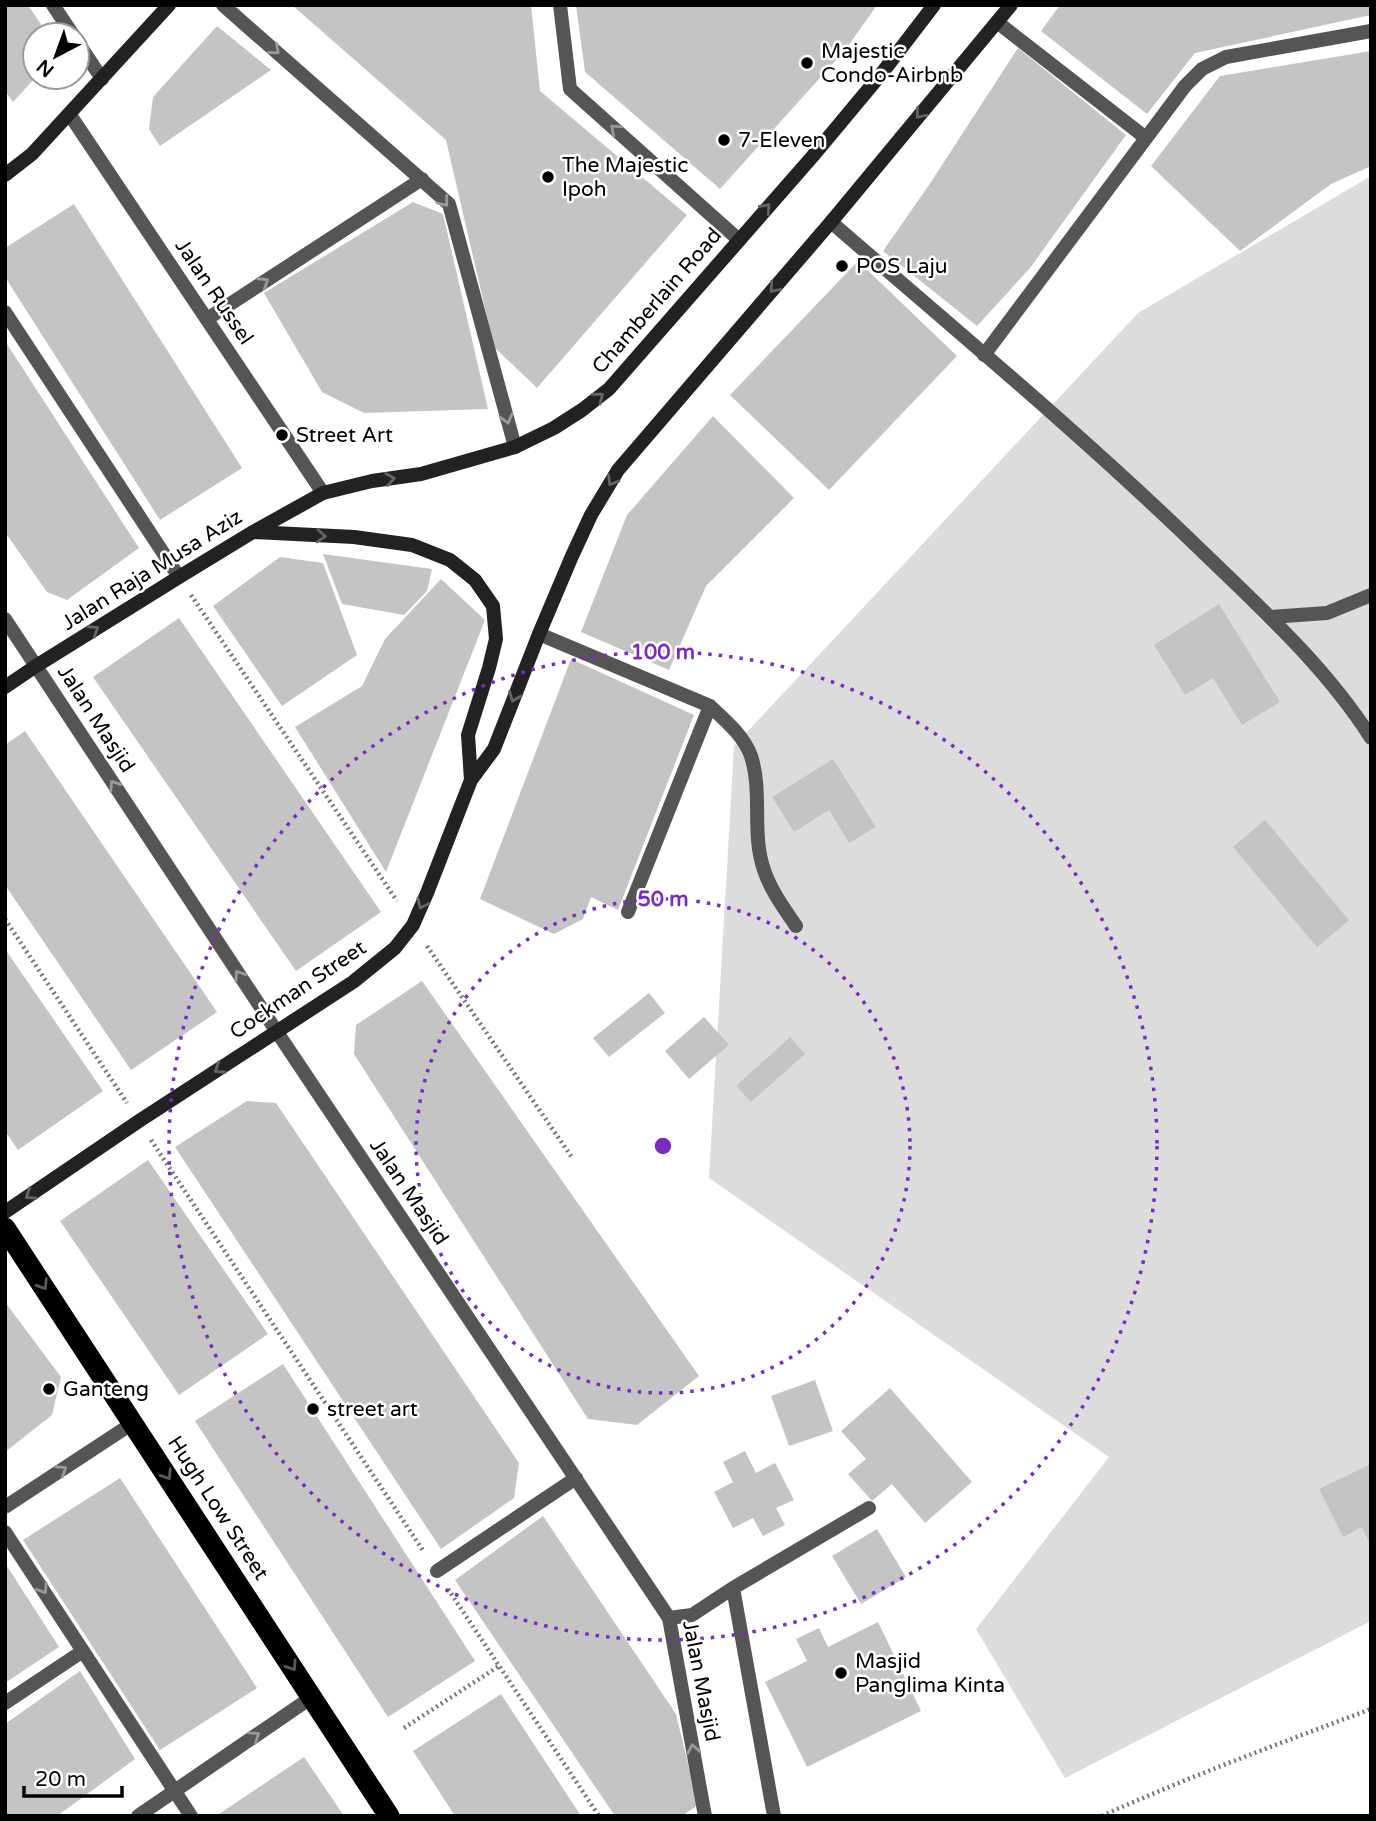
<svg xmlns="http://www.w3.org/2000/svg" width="1376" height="1821" viewBox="0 0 1376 1821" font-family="'Varela Round',sans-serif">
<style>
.green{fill:#dcdcdc}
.building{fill:#c4c4c4}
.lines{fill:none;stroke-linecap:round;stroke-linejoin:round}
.path{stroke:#777;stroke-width:4.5;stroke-dasharray:2 3.5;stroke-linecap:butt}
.lane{stroke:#555;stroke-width:14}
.street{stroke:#555;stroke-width:14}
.secondary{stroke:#222;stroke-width:14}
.highway{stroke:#000;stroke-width:21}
.oneway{stroke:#999}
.oneway2{stroke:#646464}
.oneway3{stroke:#595959}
.ring{fill:none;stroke:#7b2cbf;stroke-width:3.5;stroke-dasharray:3.5 7}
.poi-dot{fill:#000;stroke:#fff;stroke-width:2.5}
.labels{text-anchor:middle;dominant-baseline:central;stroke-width:5;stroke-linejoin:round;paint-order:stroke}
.poi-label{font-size:21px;fill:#000;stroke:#fff;text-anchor:start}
.street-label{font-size:21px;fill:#000;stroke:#fff}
.centre{fill:#7b2cbf;stroke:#fff;stroke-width:3.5}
.ring-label{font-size:21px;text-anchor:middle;font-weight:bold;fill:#7b2cbf;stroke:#fff;stroke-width:5;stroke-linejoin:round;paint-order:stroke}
</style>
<rect width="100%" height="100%" fill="#fff"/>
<path class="green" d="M1371 176V1621L1065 1778 976 1629 1109 1457 709 1178 734 746 1138 313Z"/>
<path class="building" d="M5 5H28L48 35H35V78L13 102 5 91Z
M292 5H531L540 91 687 215 537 388 494 347 446 140Z
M576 5H877L846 49 720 189 585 72Z
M1060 5H1371V15L1195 53 1147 114 1041 31Z
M217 26 271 70 160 146 149 129 153 97Z
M1018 48 1126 135 1030 268 977 326 883 251 929 185Z
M1371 51V166L1331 184 1240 251 1151 166 1220 76Z
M413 202 443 214 488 409 364 413 322 392 264 293Z
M74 204 242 468 160 520 5 277V248Z
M858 261 957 356 829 490 730 395Z
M5 341 139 548 67 600 47 592 5 532Z
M713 416 794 498 706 586 669 670 581 632 627 515Z
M323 554 432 569 427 591 404 615 342 604Z
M280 557 323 563 357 655 282 706 213 606Z
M441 579 485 620 386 872 295 727 362 686 385 639Z
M1219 604 1280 702 1242 725 1213 678 1185 695 1154 645Z
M179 618 381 912 296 971 93 677Z
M571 659 694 715 618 910 591 897 583 919 554 934 480 899Z
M25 731 217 1012 131 1070 5 885V745Z
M833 759 876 827 849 843 829 810 794 832 772 797Z
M1265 820 1349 920 1317 947 1233 847Z
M5 949 103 1091 18 1150 5 1131Z
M422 981 699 1376 637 1425 588 1419 354 1054 356 1025Z
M649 993 665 1013 609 1057 593 1038Z
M704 1017 729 1045 689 1079 665 1051Z
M790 1037 805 1054 751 1102 736 1086Z
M247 1101 276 1103 519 1463 514 1498 441 1549 175 1147Z
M148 1160 268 1334 179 1395 60 1221Z
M5 1302 61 1377 52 1415 5 1452Z
M283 1364 475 1661 388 1717 195 1421Z
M815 1380 833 1431 789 1446 771 1396Z
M890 1388 972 1482 925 1523 892 1484 872 1501 848 1474 866 1459 841 1431Z
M745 1451 756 1473 775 1463 794 1500 776 1508 785 1525 763 1536 753 1518 733 1528 714 1492 733 1482 723 1462Z
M1371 1464V1546L1362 1527 1343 1537 1319 1489Z
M120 1478 257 1688 160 1750 23 1540Z
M543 1516 676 1714 698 1805 682 1816H615L455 1580Z
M877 1529 906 1577 861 1604 832 1556Z
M5 1563 59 1647 5 1683Z
M878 1622 921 1711 807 1767 765 1682 807 1661 796 1639 819 1628 828 1647Z
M80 1671 135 1759 57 1816H5V1724Z
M501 1694 581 1816H455L413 1751Z
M304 1757 344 1816H216Z"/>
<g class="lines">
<path class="path" d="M191 595 397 901
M5 919 127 1103
M427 946 573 1159
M151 1140 424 1552
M448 1589 599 1816
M404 1728 499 1666
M1102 1816C1190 1776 1281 1743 1371 1709"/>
<path class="lane" d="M53 5 73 35
M223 5 449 204 515 447
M560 5 570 89 739 240
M997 22 1146 138
M77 41 102 79
M5 312 179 577
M207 319 422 179
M984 355 1185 86 1202 69 1226 57 1371 31
M1270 617 1327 613 1371 595
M539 634 710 706C725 720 744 736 751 756 763 793 751 833 764 870 771 891 784 908 796 926
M628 912 710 706
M5 1532 191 1816
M437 1571 576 1478
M733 1588 869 1508
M669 1618 692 1615 733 1588 774 1816
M5 1703 83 1651"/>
<path class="street" d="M70 115 323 493
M831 222C958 332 1088 440 1208 557 1266 613 1327 669 1371 738
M5 619 277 1032 669 1618 705 1816
M5 1507 133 1423
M138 1816 312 1697"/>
<path class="secondary" d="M5 175 32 154 169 5
M254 532 354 537 412 545 450 560 475 580 493 606 496 639 489 668 468 735 471 780
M5 687 36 666 179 577 253 532 323 493 372 481 421 474 515 447 554 428 582 410 609 389 812 157 882 73 934 5
M5 1212 139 1121 353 982 395 948 413 925 427 893 471 780 494 749 539 634 572 556 591 515 618 470 831 222 1011 5"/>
<path class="highway" d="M5 1228 389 1816"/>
</g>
<defs><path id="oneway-chevron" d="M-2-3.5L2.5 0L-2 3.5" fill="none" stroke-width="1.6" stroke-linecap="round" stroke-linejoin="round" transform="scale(1.75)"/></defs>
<g class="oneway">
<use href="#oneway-chevron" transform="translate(275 50) rotate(41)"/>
<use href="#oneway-chevron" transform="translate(615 129) rotate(-138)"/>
<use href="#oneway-chevron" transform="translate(444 202) rotate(52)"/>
<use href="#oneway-chevron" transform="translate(264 282) rotate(-33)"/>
<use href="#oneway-chevron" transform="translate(507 419) rotate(75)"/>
<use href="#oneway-chevron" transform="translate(114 785) rotate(-123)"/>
<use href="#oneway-chevron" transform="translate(239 975) rotate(-123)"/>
<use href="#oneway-chevron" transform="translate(62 1470) rotate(-33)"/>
<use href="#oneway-chevron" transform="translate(43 1589) rotate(57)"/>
<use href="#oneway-chevron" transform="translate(255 1736) rotate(-34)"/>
<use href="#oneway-chevron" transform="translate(693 1749) rotate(-100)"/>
</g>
<g class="oneway2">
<use href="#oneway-chevron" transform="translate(920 114) rotate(130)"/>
<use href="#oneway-chevron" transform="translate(766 208) rotate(-48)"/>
<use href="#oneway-chevron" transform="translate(774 288) rotate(131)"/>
<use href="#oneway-chevron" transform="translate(599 397) rotate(-39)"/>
<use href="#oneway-chevron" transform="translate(390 479) rotate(-9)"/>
<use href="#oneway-chevron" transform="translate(612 481) rotate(121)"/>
<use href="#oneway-chevron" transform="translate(321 536) rotate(3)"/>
<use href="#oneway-chevron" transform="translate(94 630) rotate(-32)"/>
<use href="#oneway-chevron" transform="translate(514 697) rotate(111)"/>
<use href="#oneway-chevron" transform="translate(422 904) rotate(115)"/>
<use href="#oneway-chevron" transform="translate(219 1069) rotate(147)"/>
<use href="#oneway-chevron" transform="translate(30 1195) rotate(146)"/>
</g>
<g class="oneway3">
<use href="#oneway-chevron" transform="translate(43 1285) rotate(57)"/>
<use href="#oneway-chevron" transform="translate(167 1475) rotate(57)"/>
<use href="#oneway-chevron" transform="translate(292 1666) rotate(57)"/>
</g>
<g class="ring">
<circle cx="663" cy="1146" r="247"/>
<circle cx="663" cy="1146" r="494"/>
</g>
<g class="poi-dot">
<circle cx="807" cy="63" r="7"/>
<circle cx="724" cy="140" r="7"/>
<circle cx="548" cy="177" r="7"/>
<circle cx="842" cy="266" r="7"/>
<circle cx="282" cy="435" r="7"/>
<circle cx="49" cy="1389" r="7"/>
<circle cx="313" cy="1409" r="7"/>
<circle cx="841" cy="1673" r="7"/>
</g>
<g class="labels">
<g class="poi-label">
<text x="821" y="51">Majestic<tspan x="821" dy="24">Condo-Airbnb</tspan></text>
<text x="738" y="140">7-Eleven</text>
<text x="562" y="165">The Majestic<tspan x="562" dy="24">Ipoh</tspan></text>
<text x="856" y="266">POS Laju</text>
<text x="296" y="435">Street Art</text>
<text x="63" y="1389">Ganteng</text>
<text x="327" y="1409">street art</text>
<text x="855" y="1661">Masjid<tspan x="855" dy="24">Panglima Kinta</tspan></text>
</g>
<g class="street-label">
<text transform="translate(214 292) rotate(56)">Jalan Russel</text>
<text transform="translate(657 301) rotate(-49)">Chamberlain Road</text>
<text transform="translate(152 570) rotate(-32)">Jalan Raja Musa Aziz</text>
<text transform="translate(96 719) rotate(57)">Jalan Masjid</text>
<text transform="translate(298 990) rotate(-34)">Cockman Street</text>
<text transform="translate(409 1192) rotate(56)">Jalan Masjid</text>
<text transform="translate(218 1508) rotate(57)">Hugh Low Street</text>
<text transform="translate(701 1681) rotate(79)">Jalan Masjid</text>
</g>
</g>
<circle cx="663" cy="1146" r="10" class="centre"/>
<g class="ring-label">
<text x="663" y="659">100 m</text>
<text x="663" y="906">50 m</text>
</g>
<rect width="1376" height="1821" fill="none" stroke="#000000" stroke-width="14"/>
<g transform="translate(56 56) rotate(221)"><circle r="33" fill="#ffffff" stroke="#999999" stroke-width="2"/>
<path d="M0-5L12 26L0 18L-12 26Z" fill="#000000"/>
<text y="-10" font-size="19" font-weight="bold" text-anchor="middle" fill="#000000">N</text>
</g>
<path d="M24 1786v10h98v-10" fill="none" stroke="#000000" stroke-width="3.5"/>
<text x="35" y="1786" font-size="21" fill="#000000" stroke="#ffffff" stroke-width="5" paint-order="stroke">20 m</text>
</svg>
